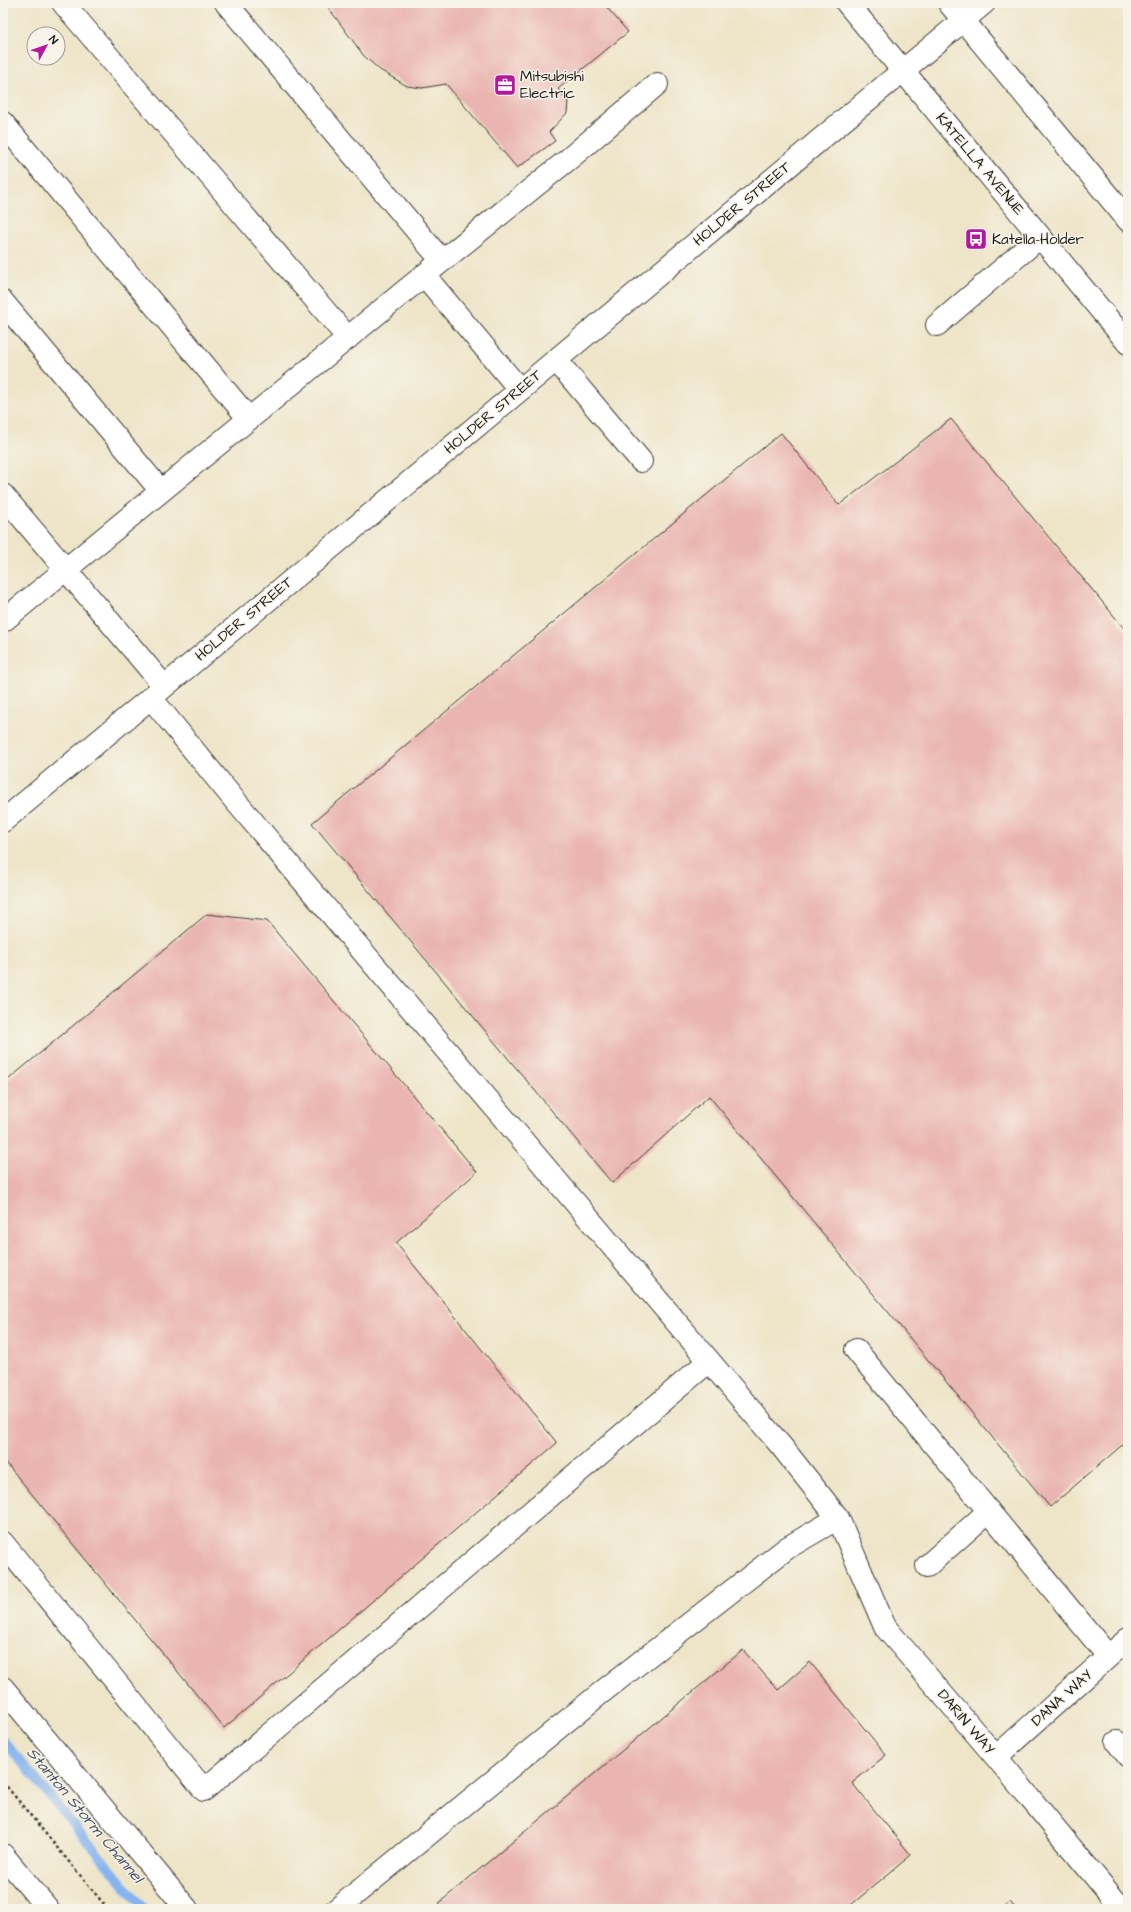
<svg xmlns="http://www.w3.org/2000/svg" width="1131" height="1912" viewBox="0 0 1131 1912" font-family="'Architects Daughter',sans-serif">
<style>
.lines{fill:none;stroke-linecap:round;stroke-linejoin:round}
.stream{stroke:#84b4ef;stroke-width:9}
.building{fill:#eab5b0}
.minor-casing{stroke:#3c3a36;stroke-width:24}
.major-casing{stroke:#3c3a36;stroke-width:24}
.path{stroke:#3c3a36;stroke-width:2.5;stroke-dasharray:3 3;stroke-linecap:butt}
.minor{stroke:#fff;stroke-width:22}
.major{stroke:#fff;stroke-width:22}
.labels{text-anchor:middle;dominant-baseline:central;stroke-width:3;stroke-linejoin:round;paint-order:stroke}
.poi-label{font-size:15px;fill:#1c1c1c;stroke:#f7f3e8;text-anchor:start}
.street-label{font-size:15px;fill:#1c1c1c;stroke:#f7f3e8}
.water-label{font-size:16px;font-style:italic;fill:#405166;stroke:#f7f3e8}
</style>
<rect width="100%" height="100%" fill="#f7f3e8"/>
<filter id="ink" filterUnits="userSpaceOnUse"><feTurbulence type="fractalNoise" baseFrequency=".025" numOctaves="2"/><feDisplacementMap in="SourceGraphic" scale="8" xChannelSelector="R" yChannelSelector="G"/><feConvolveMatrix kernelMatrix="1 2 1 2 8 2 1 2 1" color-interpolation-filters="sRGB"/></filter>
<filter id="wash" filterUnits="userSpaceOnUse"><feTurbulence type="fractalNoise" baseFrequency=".012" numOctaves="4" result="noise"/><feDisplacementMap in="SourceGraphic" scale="16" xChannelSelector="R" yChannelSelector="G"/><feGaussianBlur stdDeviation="0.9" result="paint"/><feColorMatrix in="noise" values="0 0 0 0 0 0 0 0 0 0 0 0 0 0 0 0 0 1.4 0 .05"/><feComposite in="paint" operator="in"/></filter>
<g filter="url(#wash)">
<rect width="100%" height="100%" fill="#eee5c9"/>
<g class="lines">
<path class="stream" d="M3 1740 144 1909"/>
</g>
<g id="blocks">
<path class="building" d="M325 3H603L628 32 558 89 568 102 567 113 549 132 555 141 517 168 446 84 422 88 407 86 380 70 364 56Z
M951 419 1128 633V1440L1050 1507 709 1096 612 1183 312 823 781 433 839 505Z
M207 914 267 921 477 1172 396 1243 557 1443 224 1728 3 1459V1084Z
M743 1650 778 1690 810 1662 886 1755 852 1783 911 1855 846 1909H444L439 1903Z
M1010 1902 1016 1909H1001Z"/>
</g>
</g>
<g filter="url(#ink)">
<use href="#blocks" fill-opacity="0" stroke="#3c3a36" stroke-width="1"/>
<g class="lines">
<g class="minor-casing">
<path id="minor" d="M63 3 348 338
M226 3 442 261
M3 123 249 419
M424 275 520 390
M3 302 161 491
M937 325 1040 237
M556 360 641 461
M3 495 164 686
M3 621 406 290 570 158 657 84
M151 698 232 797 782 1447 838 1518 885 1627 996 1757 1122 1909
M3 821 984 3
M856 1350 1108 1656
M3 1543 204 1790 709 1361
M927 1566 989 1511
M3 1688 187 1909
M1117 1742 1128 1756
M996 1757 1128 1639
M3 1855 48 1909
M337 1909 602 1692 697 1618 787 1548 838 1518"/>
</g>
<g class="major-casing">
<path id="major" d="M847 3 1128 343
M949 3 1128 220"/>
</g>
<path class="path" d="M3 1782 108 1909"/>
<use href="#minor" class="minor"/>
<use href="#major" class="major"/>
</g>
</g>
<defs>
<g id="office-square" transform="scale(1.15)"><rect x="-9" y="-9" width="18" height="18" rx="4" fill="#b5179e" stroke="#f7f3e8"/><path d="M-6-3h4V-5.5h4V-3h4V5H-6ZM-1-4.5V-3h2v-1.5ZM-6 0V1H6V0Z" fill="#fff"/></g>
<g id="bus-square" transform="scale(1.15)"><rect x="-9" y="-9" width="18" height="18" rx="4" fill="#b5179e" stroke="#f7f3e8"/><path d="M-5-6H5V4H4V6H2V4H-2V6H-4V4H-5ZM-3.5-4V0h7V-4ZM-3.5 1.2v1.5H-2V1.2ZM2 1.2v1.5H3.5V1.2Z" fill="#fff"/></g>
</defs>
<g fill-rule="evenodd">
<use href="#office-square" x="505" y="85"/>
<use href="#bus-square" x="976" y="239"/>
</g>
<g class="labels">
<g class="poi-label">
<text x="520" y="76">Mitsubishi<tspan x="520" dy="17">Electric</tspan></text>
<text x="992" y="239">Katella-Holder</text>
</g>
<g class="street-label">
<text transform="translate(980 164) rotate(50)">KATELLA AVENUE</text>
<text transform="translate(742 204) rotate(-40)">HOLDER STREET</text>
<text transform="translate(493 412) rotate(-40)">HOLDER STREET</text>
<text transform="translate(244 619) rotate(-40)">HOLDER STREET</text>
<text transform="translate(1062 1698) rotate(-42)">DANA WAY</text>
<text transform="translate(966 1722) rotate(50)">DARIN WAY</text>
</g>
<g class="water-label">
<text transform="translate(85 1815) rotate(50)">Stanton Storm Channel</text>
</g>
</g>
<rect width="1131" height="1912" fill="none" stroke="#f7f3e8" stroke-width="16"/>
<g transform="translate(46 46) rotate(50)"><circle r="19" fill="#f7f3e8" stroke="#9f9d96"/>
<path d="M0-3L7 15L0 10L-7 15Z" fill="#b5179e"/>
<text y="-6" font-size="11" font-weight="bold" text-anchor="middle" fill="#1c1c1c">N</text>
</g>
</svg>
